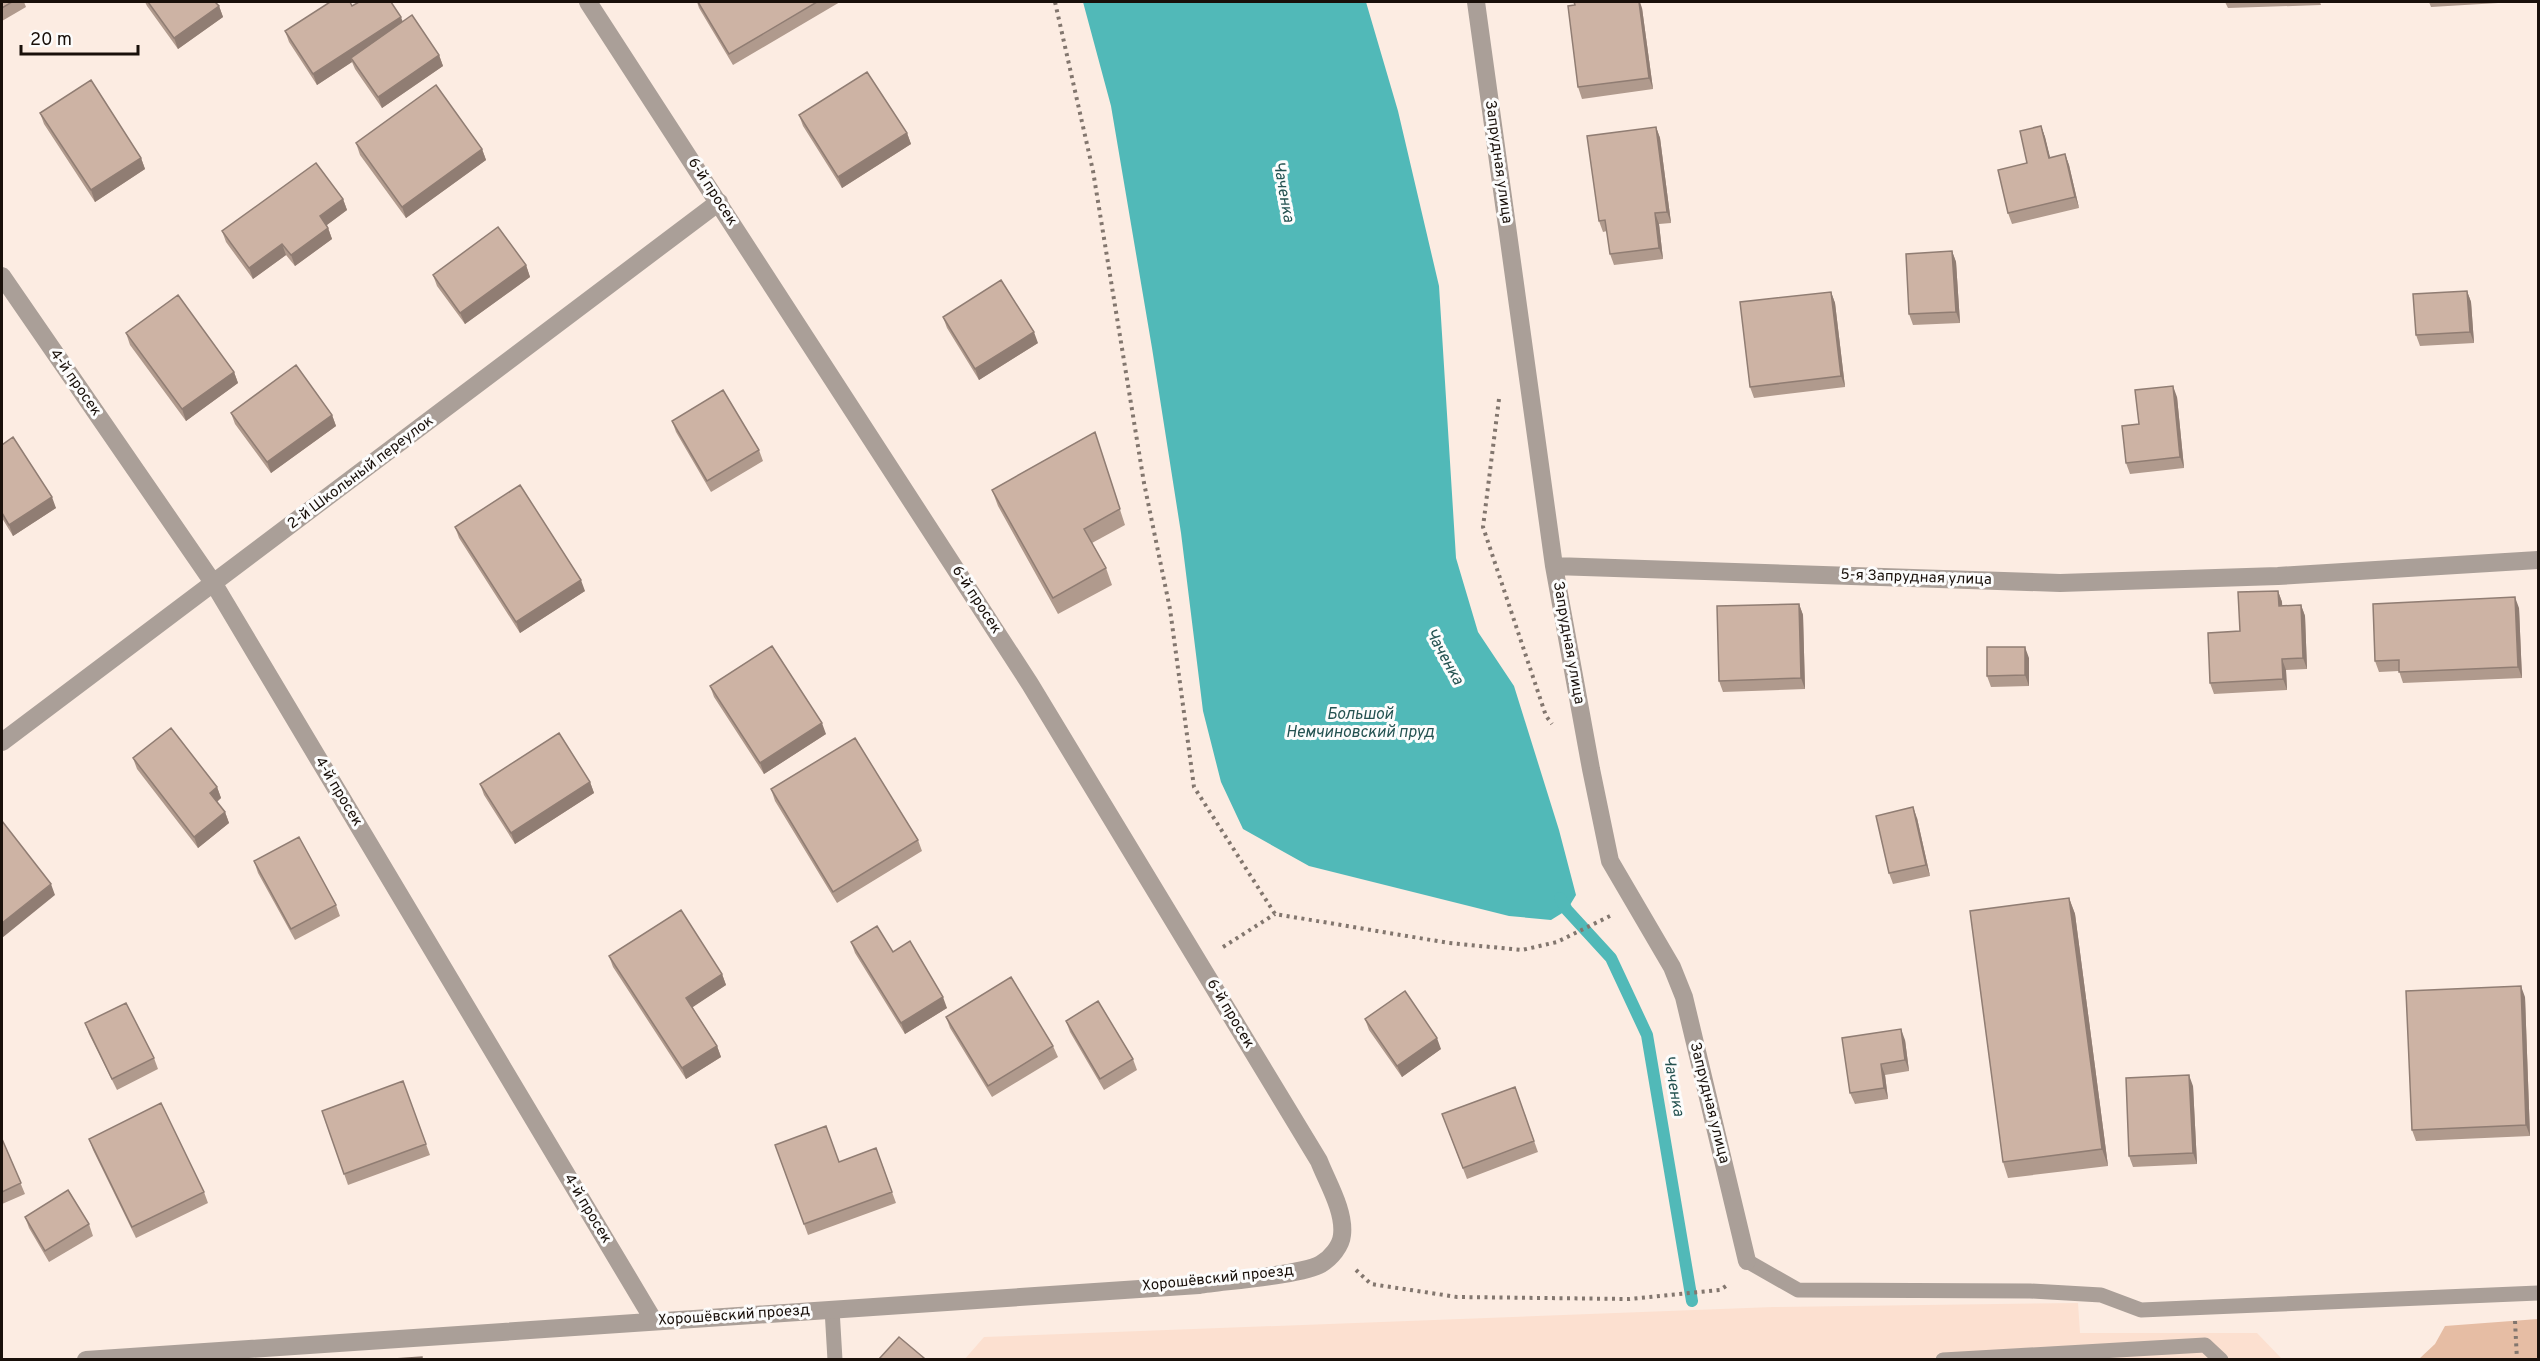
<svg xmlns="http://www.w3.org/2000/svg" width="2540" height="1361" viewBox="0 0 2540 1361" font-family="Overpass,sans-serif">
<style>
.built{fill:#fce0d0}
.green{fill:#e6bda4}
.water{fill:#51b9b8}
.lines{fill:none;stroke-linecap:round;stroke-linejoin:round}
.stream{stroke:#51b9b8;stroke-width:12}
.path{stroke:#82766e;stroke-width:4;stroke-dasharray:3 4.5;stroke-linecap:butt}
.service{stroke:#aa9f98;stroke-width:15}
.minor{stroke:#aa9f98;stroke-width:18}
.wall{fill:#b09a8d}
.shaded-wall{fill:#907d73}
.building{fill:#cdb3a4;stroke:#907d73;stroke-width:1.5}
.labels{text-anchor:middle;dominant-baseline:central;stroke-width:6;stroke-linejoin:round;paint-order:stroke}
.street-label{font-size:15px;fill:#19100a;stroke:#fcfcfc}
.water-label{font-size:16px;font-style:italic;fill:#245251;stroke:#fcfcfc}
</style>
<rect width="100%" height="100%" fill="#fcece2"/>
<path class="built" d="M2078 1303 2080 1333H2257L2282 1359 964 1360 984 1337 1773 1307Z"/>
<path class="green" d="M2538 1319V1359H2419L2435 1344 2445 1326Z"/>
<path class="water" d="M1083 2H1366L1398 111 1439 286 1456 558 1478 632 1514 686 1559 830 1576 895 1567 910 1551 920 1509 916 1309 866 1243 829 1221 782 1203 711 1181 533 1152 348 1111 106Z"/>
<g class="lines">
<path class="stream" d="M1560 898 1567 910 1611 958 1647 1035 1692 1301"/>
<path class="path" d="M1055 2 1093 171 1144 483 1170 609 1194 787 1275 914 1449 943 1522 950 1557 942 1610 916
M1499 399 1483 527 1546 716 1552 724
M1223 947 1275 914
M1356 1270 1371 1284 1457 1297 1629 1299 1720 1290 1729 1284
M2515 1321 2517 1360"/>
<path class="service" d="M1747 1261 1798 1290 2030 1291 2101 1295 2141 1310 2538 1293
M832 1309 835 1360
M1943 1360 2205 1345 2221 1360"/>
<path class="minor" d="M1476 2 1554 566 1591 769 1610 861 1672 967 1684 997 1747 1261
M2 276 214 584 654 1321
M1554 566 2060 583 2278 576 2538 560
M2 742 719 202
M86 1360 1199 1285C1224 1281 1303 1275 1321 1264 1331 1258 1341 1246 1342 1235 1345 1211 1327 1182 1319 1161L1030 684 588 2"/>
</g>
<path class="wall" d="M2 2H24L26 7 2 21Z
M145 2H215L219 6 223 17 178 49 147 6Z
M697 2H840L733 65 699 8Z
M2225 2H2320L2321 5 2228 8Z
M2429 2H2515L2431 7Z
M352 6 403 22 439 55 443 66 382 108 355 69 352 62 317 85 289 42 285 31Z
M1642 8 1653 89 1582 99 1578 87Z
M40 113 141 158 145 169 95 202 44 124Z
M799 115 907 133 911 144 842 188 803 126Z
M2041 126 2045 137 2050 158 2065 154 2069 165 2079 208 2012 224 2008 213Z
M1656 127 1660 138 1671 223 1659 224 1663 259 1614 265 1610 254 1607 231 1603 232 1599 221Z
M356 143 482 149 486 160 406 218 360 155Z
M343 199 347 210 327 225 332 239 295 266 286 255 253 279 226 242 222 231Z
M1952 251 1956 262 1960 323 1913 325 1909 314Z
M526 265 530 277 465 324 437 286 433 275Z
M2467 291 2471 302 2474 343 2420 346 2416 335Z
M1831 292 1835 303 1845 387 1754 398 1750 387Z
M943 317 1038 343 979 380 947 328Z
M126 333 234 372 238 383 186 421 130 345Z
M2177 397 2184 468 2130 474 2126 463 2139 424Z
M231 413 332 415 336 426 271 473 235 424Z
M672 421 759 450 763 461 711 492 676 432Z
M2 445 56 508 13 536 2 518Z
M1100 448 1125 525 1092 543 1106 568 1112 585 1058 614 998 506 992 490Z
M455 527 585 591 520 633 459 538Z
M2278 591 2282 602V606L2301 605 2305 616 2307 669 2286 670 2287 690 2214 694 2210 683 2240 631Z
M1799 604 1803 615 1805 689 1723 692 1719 681Z
M2519 608 2522 678 2403 683 2399 671 2379 672 2375 661Z
M2029 658V686L1991 687 1987 676Z
M710 686 826 734 764 774 714 697Z
M133 758 217 787 221 798 217 802 225 812 229 823 198 848 137 769Z
M590 782 594 793 515 844 484 795 480 784Z
M771 789 918 840 922 851 837 903 775 801Z
M1917 818 1930 876 1893 884 1889 873Z
M254 861 336 905 340 916 295 940 258 873Z
M2069 898 2075 914 2108 1166 2008 1178 2003 1162Z
M851 942 893 952 947 1008 905 1034 855 953Z
M609 956 722 974 726 985 692 1007 717 1046 721 1057 686 1079 613 967Z
M2525 997 2530 1136 2416 1141 2412 1130Z
M946 1017 1053 1046 1058 1057 992 1097 950 1028Z
M1365 1019 1441 1049 1402 1077 1369 1030Z
M1066 1021 1133 1059 1137 1070 1104 1090 1070 1032Z
M85 1023 154 1058 158 1069 117 1090 89 1034Z
M1905 1040 1909 1071 1885 1075 1888 1099 1855 1104 1850 1093Z
M2193 1086 2197 1164 2133 1167 2129 1156Z
M1515 1087 1538 1152 1467 1179 1442 1114Z
M322 1111 426 1144 430 1155 348 1185Z
M2 1139 25 1194 2 1204Z
M89 1139 204 1192 208 1203 136 1238 93 1150Z
M775 1145 839 1162 876 1148 896 1203 808 1235Z
M25 1217 89 1224 93 1236 49 1262 29 1228Z"/>
<path class="shaded-wall" d="M1639 2H1640L1642 8 1653 89 1649 78Z
M219 6 223 17 178 49 174 38Z
M401 17 405 28 351 58 352 62 317 85 313 74Z
M439 55 443 66 382 108 378 97Z
M2041 126 2045 137 2053 169 2049 158Z
M1656 127 1660 138 1671 223 1667 212Z
M907 133 911 144 842 188 838 177Z
M482 149 486 160 406 218 402 207Z
M2065 154 2069 165 2079 208 2075 197Z
M141 158 145 169 95 202 91 190Z
M343 199 347 210 324 227 320 216Z
M1655 213 1659 224 1663 259 1659 248Z
M328 228 332 239 295 266 291 255Z
M282 244 286 255 253 279 249 268Z
M1952 251 1956 262 1960 323 1956 312Z
M526 265 530 277 465 324 460 313Z
M2467 291 2471 302 2474 343 2470 332Z
M1831 292 1835 303 1845 387 1841 376Z
M1034 332 1038 343 979 380 975 369Z
M234 372 238 383 186 421 182 409Z
M2173 386 2177 397 2184 468 2180 457Z
M332 415 336 426 271 473 267 462Z
M52 497 56 508 13 536 9 525Z
M581 580 585 591 520 633 516 622Z
M2278 591 2282 602 2283 617 2279 606Z
M2515 597 2519 608 2522 678 2518 667Z
M1799 604 1803 615 1805 689 1801 678Z
M2301 605 2305 616 2307 669 2303 658Z
M2025 647 2029 658V686L2025 675Z
M2282 659 2286 670 2287 690 2283 679Z
M822 723 826 734 764 774 760 763Z
M590 782 594 793 515 844 511 833Z
M217 787 221 798 214 804 210 793Z
M1913 807 1917 818 1930 876 1926 865Z
M225 812 229 823 198 848 194 837Z
M51 884 55 895 2 938V923Z
M2069 898 2075 914 2108 1166 2102 1149Z
M722 974 726 985 690 1009 686 998Z
M2521 986 2525 997 2530 1136 2526 1125Z
M943 997 947 1008 905 1034 901 1023Z
M1901 1029 1905 1040 1909 1071 1905 1060Z
M1437 1038 1441 1049 1402 1077 1397 1066Z
M717 1046 721 1057 686 1079 682 1068Z
M1881 1064 1885 1075 1888 1099 1884 1088Z
M2189 1075 2193 1086 2197 1164 2193 1153Z"/>
<path class="building" d="M2 2H12L2 8Z
M148 2H215L219 6 174 38Z
M330 2H350L352 6 359 2H391L401 17 313 74 285 31Z
M698 2H817L729 54Z
M1574 2H1639L1649 78 1578 87 1568 6 1575 5Z
M412 15 439 55 378 97 351 58Z
M867 72 907 133 838 177 799 115Z
M91 80 141 158 91 190 40 113Z
M436 85 482 149 402 207 356 143Z
M2041 126 2049 158 2065 154 2075 197 2008 213 1998 170 2027 163 2020 131Z
M1656 127 1667 212 1655 213 1659 248 1610 254 1605 220 1599 221 1587 136Z
M316 163 343 199 320 216 328 228 291 255 282 244 249 268 222 231Z
M498 227 526 265 460 313 433 275Z
M1952 251 1956 312 1909 314 1906 254Z
M1001 280 1034 332 975 369 943 317Z
M2467 291 2470 332 2416 335 2413 294Z
M1831 292 1841 376 1750 387 1740 302Z
M178 295 234 372 182 409 126 333Z
M296 365 332 415 267 462 231 413Z
M2173 386 2180 457 2126 463 2122 426 2139 424 2135 390Z
M723 390 759 450 707 481 672 421Z
M1095 432 1120 509 1084 529 1106 568 1053 598 992 490Z
M13 437 52 497 9 525 2 513V445Z
M520 485 581 580 516 622 455 527Z
M2278 591 2279 606 2301 605 2303 658 2282 659 2283 679 2210 683 2208 633 2240 631 2238 592Z
M2515 597 2518 667 2399 672V660L2375 661 2373 604Z
M1799 604 1801 678 1719 681 1717 606Z
M772 646 822 723 760 763 710 686Z
M1987 647H2025V675L1987 676Z
M171 728 217 787 210 793 225 812 194 837 133 758Z
M559 733 590 782 511 833 480 784Z
M855 738 918 840 833 892 771 789Z
M1913 807 1926 865 1889 873 1876 816Z
M2 821 51 884 2 923Z
M299 837 336 905 291 929 254 861Z
M2069 898 2102 1149 2003 1162 1970 911Z
M681 910 722 974 686 998 717 1046 682 1068 609 956Z
M877 926 893 952 910 941 943 997 901 1023 851 942Z
M1011 977 1053 1046 988 1086 946 1017Z
M2521 986 2526 1125 2412 1130 2406 991Z
M1405 991 1437 1038 1397 1066 1365 1019Z
M1098 1001 1133 1059 1100 1079 1066 1021Z
M126 1003 154 1058 112 1079 85 1023Z
M1901 1029 1905 1060 1881 1064 1884 1088 1850 1093 1842 1038Z
M2189 1075 2193 1153 2129 1156 2126 1078Z
M403 1081 426 1144 344 1174 322 1111Z
M1515 1087 1534 1141 1463 1168 1442 1114Z
M161 1103 204 1192 132 1227 89 1139Z
M826 1126 839 1162 876 1148 892 1192 804 1224 775 1145Z
M2 1139 21 1183 2 1192Z
M68 1190 89 1224 45 1251 25 1217Z
M899 1337 924 1358 923 1359H879Z
M422 1357V1359H394Z"/>
<g class="labels">
<g class="street-label">
<text transform="translate(1498 162) rotate(82)">Запрудная улица</text>
<text transform="translate(712 192) rotate(57)">6-й просек</text>
<text transform="translate(75 383) rotate(55)">4-й просек</text>
<text transform="translate(361 473) rotate(-37)">2-й Школьный переулок</text>
<text transform="translate(1916 578) rotate(2)">5-я Запрудная улица</text>
<text transform="translate(976 600) rotate(57)">6-й просек</text>
<text transform="translate(1568 643) rotate(80)">Запрудная улица</text>
<text transform="translate(338 792) rotate(59)">4-й просек</text>
<text transform="translate(1230 1014) rotate(59)">6-й просек</text>
<text transform="translate(1709 1103) rotate(76)">Запрудная улица</text>
<text transform="translate(587 1209) rotate(59)">4-й просек</text>
<text transform="translate(1218 1279) rotate(-6)">Хорошёвский проезд</text>
<text transform="translate(734 1316) rotate(-4)">Хорошёвский проезд</text>
</g>
<g class="water-label">
<text transform="translate(1283 192) rotate(80)">Чаченка</text>
<text transform="translate(1444 657) rotate(61)">Чаченка</text>
<text x="1360" y="715">Большой<tspan x="1360" dy="18">Немчиновский пруд</tspan></text>
<text transform="translate(1673 1086) rotate(80)">Чаченка</text>
</g>
</g>
<rect width="2540" height="1361" fill="none" stroke="#19100a" stroke-width="6"/>
<path d="M21 45v9h117v-9" fill="none" stroke="#19100a" stroke-width="3"/>
<text x="30" y="45" font-size="18" fill="#19100a" stroke="#fcfcfc" stroke-width="4.5" paint-order="stroke">20 m</text>
</svg>
